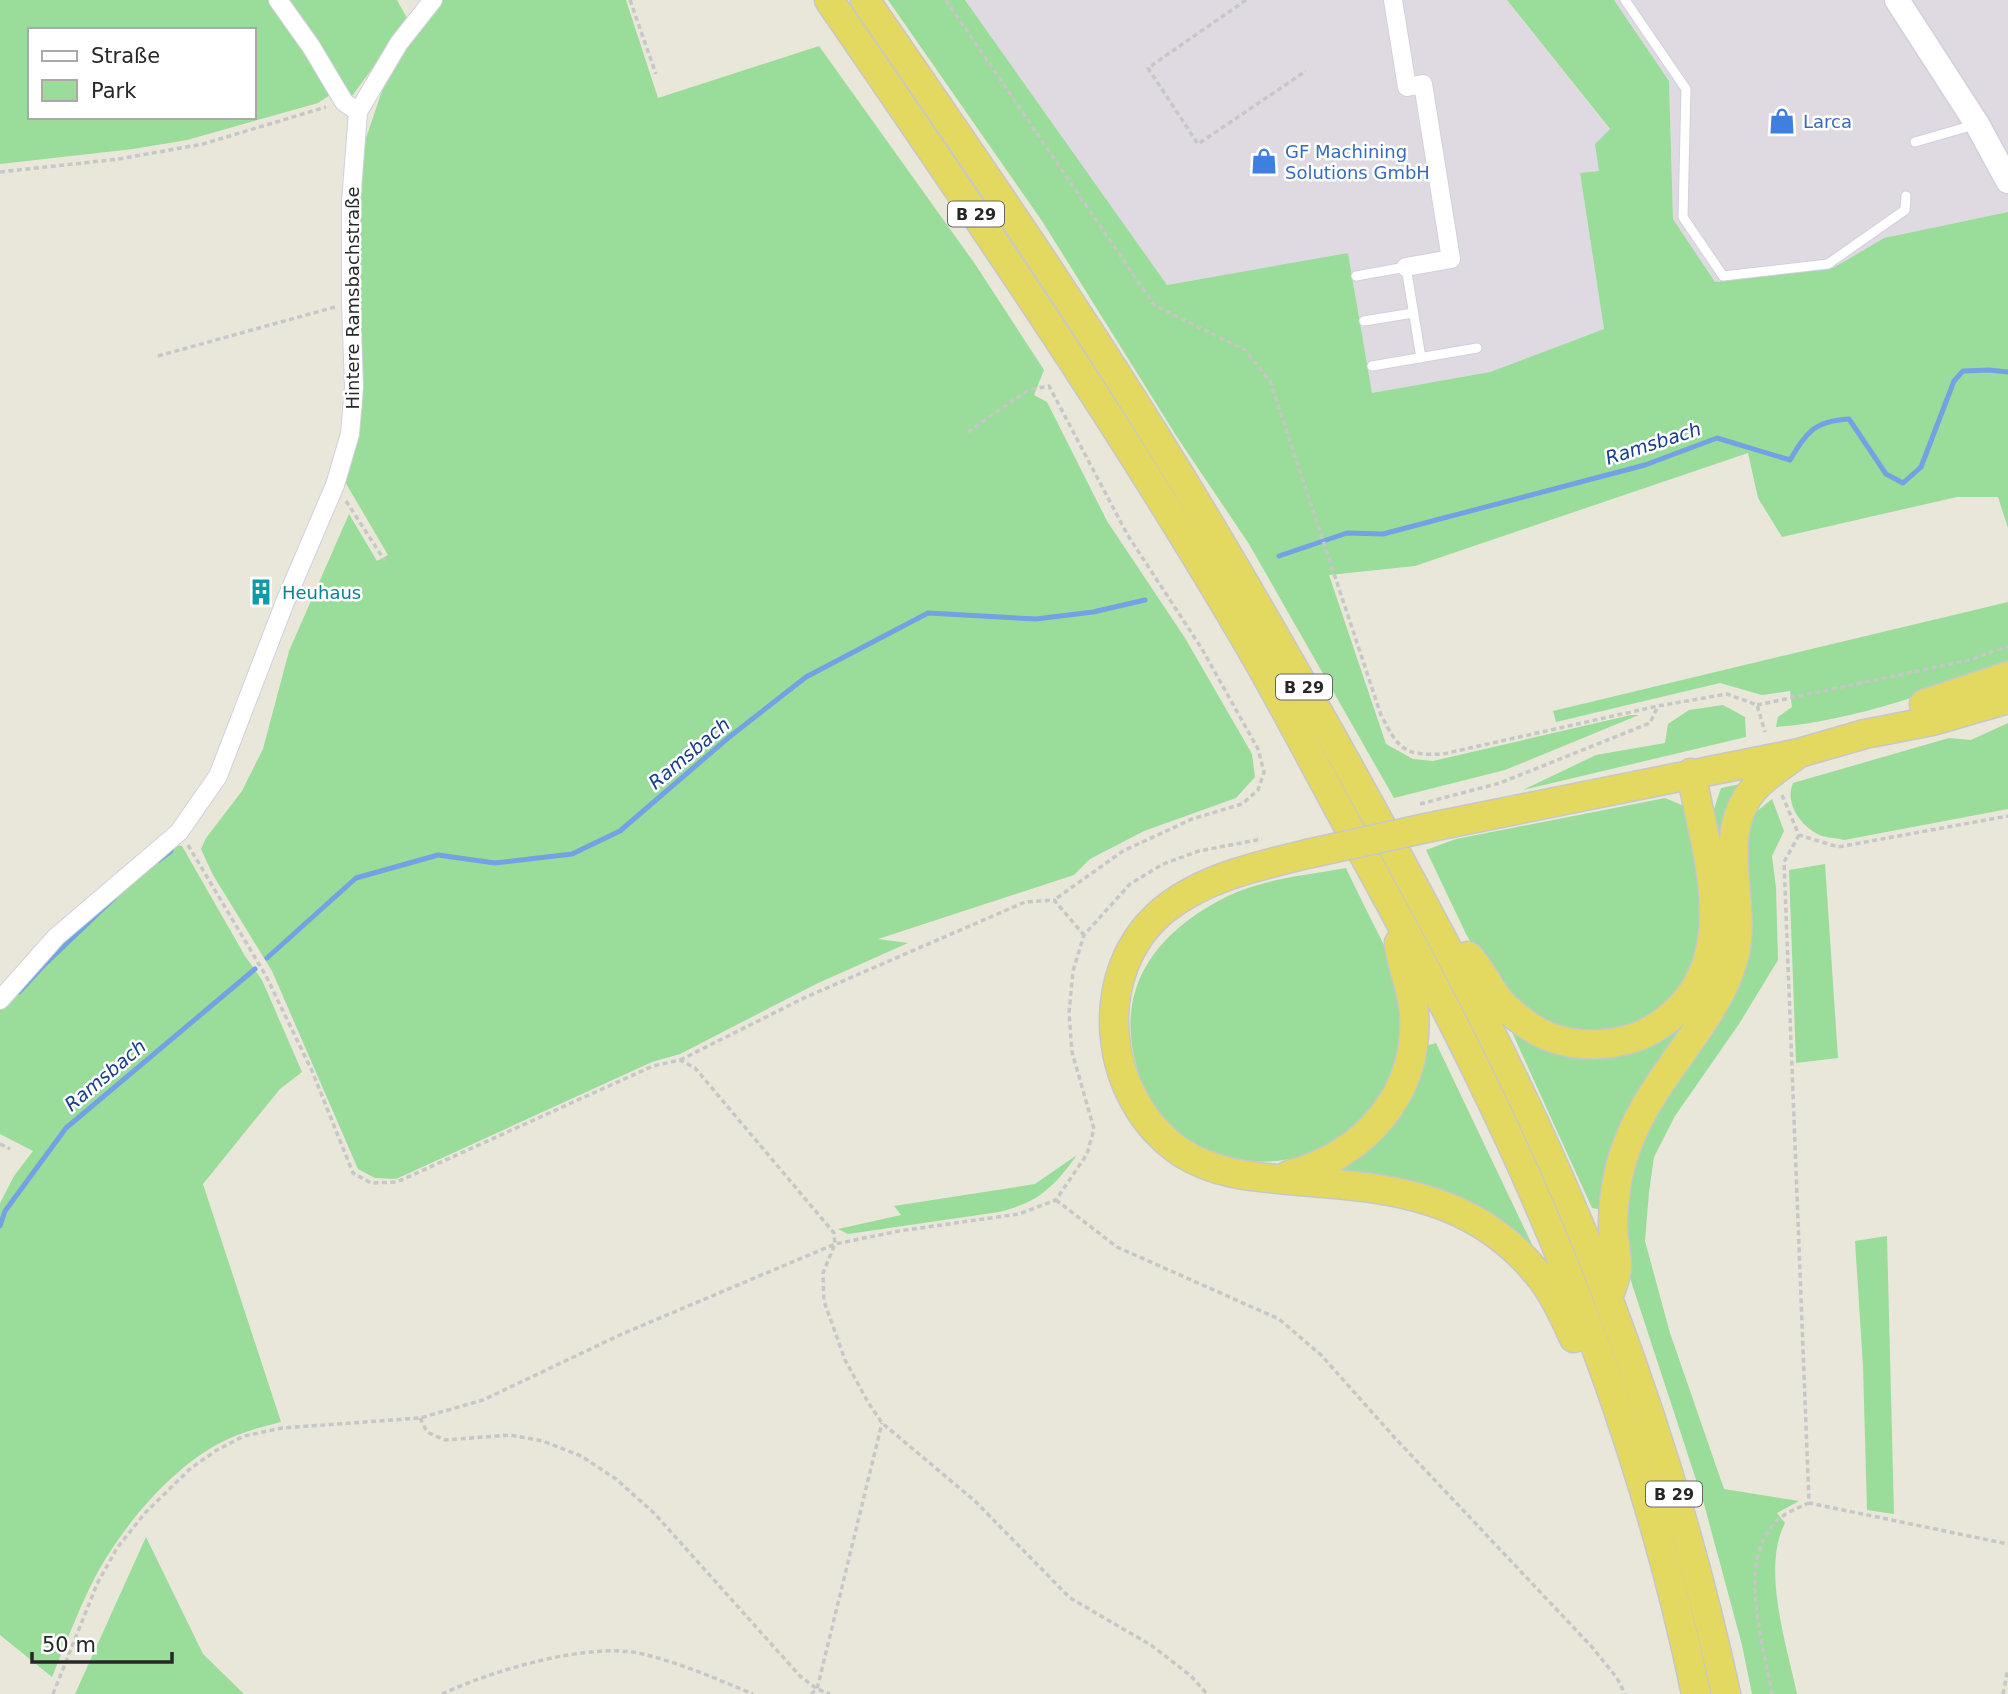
<svg xmlns="http://www.w3.org/2000/svg" width="2008" height="1694" viewBox="0 0 2008 1694" font-family="'DejaVu Sans',sans-serif">
<style>
.industrial{fill:#dfdae1}
.green{fill:#9adc9a;fill-rule:evenodd}
.lines{fill:none;stroke-linecap:round;stroke-linejoin:round}
.stream{stroke:#74a1e4;stroke-width:5}
.service-casing{stroke:#d2cfdf;stroke-width:11}
.minor-casing{stroke:#d2cfdf;stroke-width:20}
.secondary-casing{stroke:#d2cfdf;stroke-width:27}
.trunk-casing{stroke:#c7c7c7;stroke-width:31}
.path{stroke:#c7c7c7;stroke-width:3.5;stroke-dasharray:5 3.5;stroke-linecap:butt}
.service{stroke:#fff;stroke-width:9}
.minor{stroke:#fff;stroke-width:18}
.secondary{stroke:#fff;stroke-width:24}
.trunk{stroke:#e4d960;stroke-width:28}
.trunk-bridge-casing{stroke:#c7c7c7;stroke-width:31;stroke-linecap:butt}
.trunk-bridge{stroke:#e4d960;stroke-width:28}
.labels{text-anchor:middle;dominant-baseline:central;stroke-width:5;stroke-linejoin:round;paint-order:stroke}
.shield{fill:#fff;stroke:#686868;stroke-width:2}
.shield-label{font-size:16px;font-weight:bold;fill:#272727}
.shop-label{font-size:18px;fill:#366cbe;stroke:#fff;text-anchor:start}
.street-label{font-size:18px;fill:#272727;stroke:#fff}
.culture-label{font-size:18px;fill:#0d838f;stroke:#fff;text-anchor:start}
.water-label{font-size:19px;font-style:italic;fill:#173d8b;stroke:#fff}
</style>
<rect width="100%" height="100%" fill="#e9e7da"/>
<path class="industrial" d="M965 0H1507L1610 130 1600 171 1580 174 1604 329 1490 372 1372 393 1348 254 1167 285Z
M1614 0H2008V212L1884 238 1833 268 1715 282 1673 219 1669 81Z"/>
<path class="green" d="M0 0H268L330 88V95L318 103 187 140 133 149 0 164ZM30 30H254V117H30Z
M288 0H397L408 20 352 96Z
M443 0H626L658 98 819 46 975 264 1044 370 1034 395 1047 402 1107 521 1185 638 1252 754 1255 777 1236 798 1144 831 1090 859 1074 875 878 939 908 943 816 984 680 1054 652 1062 396 1179 375 1178 358 1169 272 971 213 875 201 849 206 838 242 791 263 749 289 651 349 514 377 561 388 555 344 480 359 320 360 190 366 138 383 88 411 40Z
M888 0H965L1167 285 1348 253 1372 393 1490 372 1604 329 1580 173 1599 171 1595 144 1610 129 1507 0H1614L1669 81 1673 219 1715 282 1833 268 1884 238 2008 212V528L1998 497H1957L1782 537 1758 498 1748 453 1415 566 1329 575 1386 744 1413 759 1433 761 1631 715H1639L1505 770 1394 798 1249 544 1177 437 1042 221Z
M2008 602V663C1936 691 1853 721 1776 727L1778 717 1792 707 1790 691 1762 695 1720 683 1556 722 1553 711Z
M1723 705 1745 717 1746 737 1523 790 1596 755 1665 743 1668 724 1689 710Z
M2008 723V809L1844 840C1837 838 1829 838 1822 836 1802 828 1784 804 1793 783L1949 738 1971 740Z
M1755 781C1706 838 1737 870 1730 933 1729 942 1729 952 1726 960 1708 1012 1670 1050 1641 1096 1619 1129 1609 1168 1604 1207L1598 1209 1592 1208 1511 1030C1569 1069 1635 1068 1687 1019 1705 1002 1718 980 1723 955 1733 908 1719 858 1713 812L1721 788Z
M1665 798 1684 806 1690 817 1705 929 1686 988 1647 1025 1589 1037 1528 1015 1486 969 1466 934 1426 850 1456 839Z
M1772 799 1784 831 1772 856 1776 888 1778 960 1739 1024 1675 1116 1654 1157 1649 1192 1645 1241 1670 1333 1724 1489 1799 1501 1777 1513 1785 1523C1761 1569 1787 1645 1797 1694H1752L1742 1645 1704 1504 1631 1281 1625 1235 1628 1187 1637 1152 1658 1111 1751 816Z
M176 845 182 846 245 956 262 980 302 1072 280 1089 203 1184 281 1422C260 1427 239 1433 220 1443 169 1469 117 1533 92 1583 77 1613 65 1646 52 1677L0 1635V1203L14 1176 33 1151 0 1134V1009L60 944Z
M1825 864 1838 1058 1796 1063 1789 870Z
M1346 868C1357 892 1369 915 1381 939 1386 950 1394 961 1397 972 1403 989 1403 1039 1399 1056 1393 1076 1381 1095 1368 1111 1316 1180 1205 1178 1154 1108 1144 1095 1140 1079 1136 1064 1114 985 1159 930 1228 896 1263 879 1307 875 1346 868Z
M1436 1043 1537 1255 1421 1185 1389 1177 1330 1175 1426 1046Z
M1077 1155C1054 1187 1039 1202 999 1212L848 1234 838 1229 901 1215 894 1206 1035 1184Z
M1887 1236 1894 1514 1867 1510 1863 1366 1855 1241Z
M146 1537 203 1654 244 1694H75Z"/>
<g class="lines">
<path class="stream" d="M1279 556 1347 533 1383 534 1645 465 1717 438 1790 460C1807 432 1814 421 1849 419L1886 474 1903 483 1921 467 1954 381 1963 371 1989 370 2008 372
M159 860 171 851
M267 958 356 878 438 855 495 863 572 854 620 831 728 738 806 677 928 613 1036 619 1093 612 1145 600
M19 992 42 967 114 898
M0 1226 5 1211 66 1128 255 969"/>
<g class="service-casing">
<path id="service" d="M1625 0 1686 89 1683 217 1723 276 1828 264 1905 210 1906 196
M1915 142 1974 125
M1356 276 1406 267 1421 358
M1364 321 1413 313
M1372 366 1477 348"/>
</g>
<g class="minor-casing">
<path id="minor" d="M278 0 312 48 344 102 358 112
M1393 0 1407 87 1423 84 1451 259 1406 267
M0 1000 56 937 179 832 218 776 285 602 335 485 350 434 354 387 351 303V202L358 112 399 43 433 0"/>
</g>
<g class="secondary-casing">
<path id="secondary" d="M1897 0 1977 124 2008 181"/>
</g>
<g class="trunk-casing">
<path id="trunk" d="M829 0C974 211 1120 424 1249 645 1286 709 1320 775 1355 839 1397 915 1438 991 1476 1069 1573 1265 1652 1480 1696 1694
M865 0C965 145 1065 290 1158 440 1229 554 1296 671 1361 789 1452 954 1542 1121 1608 1298 1657 1427 1697 1560 1726 1694
M1924 704 2008 676
M1431 827 1799 753 1865 734 1932 721 2008 699
M1307 854C1258 866 1206 877 1165 909 1088 971 1102 1100 1182 1153 1219 1176 1257 1177 1299 1181 1394 1188 1478 1197 1541 1278 1556 1296 1564 1318 1574 1338
M1468 956C1479 966 1486 982 1495 995 1505 1009 1521 1021 1535 1030 1564 1047 1601 1048 1633 1038 1652 1032 1667 1021 1681 1007 1740 945 1705 847 1691 773
M1289 1175C1365 1155 1420 1093 1414 1011 1412 987 1401 966 1399 943
M1608 1299C1611 1289 1616 1278 1617 1268 1617 1252 1612 1236 1613 1220 1614 1192 1619 1164 1630 1138 1655 1075 1711 1027 1732 964 1750 911 1716 847 1747 798 1759 779 1782 766 1799 753"/>
</g>
<path class="path" d="M630 0 656 74
M946 0 1154 305 1245 350 1270 381 1381 715C1399 749 1403 756 1443 754L1658 706 1727 694 1757 705 1765 732
M1246 0 1148 68 1198 144 1306 71
M0 172 119 159 203 144 326 107
M158 356 335 307
M968 432 1028 390 1049 386 1127 534 1202 649 1258 749 1264 772 1258 790 1242 804 1192 819 1123 851 1054 900
M346 501 385 561
M1757 705 1969 660 2008 646
M1782 795 1799 835 1838 847 2008 816
M1420 804 1500 783 1650 723 1658 706
M1799 835 1784 862 1809 1503 2008 1544
M188 845 266 976 312 1071 353 1173 371 1183 397 1182 653 1066 680 1060 695 1068 834 1233 835 1244 823 1273 824 1301 845 1360 868 1402 882 1423 975 1501 1070 1598 1151 1645 1191 1676 1207 1694
M680 1060 806 997 1025 902 1054 900 1084 935
M0 1144 10 1149
M1056 1200 1117 1247 1279 1319 1321 1355 1395 1438 1592 1647 1617 1678 1625 1694
M420 1418 427 1432 445 1440 510 1435 543 1441 581 1456 616 1479 654 1513 800 1676 817 1689 830 1694
M53 1694 97 1584 117 1548 145 1513 191 1468 217 1450 244 1436 282 1428 420 1418 483 1400 622 1334 835 1244 899 1231 1019 1214 1056 1200 1087 1154 1094 1129 1072 1052 1069 1013 1073 971 1084 935 1130 884 1163 864 1199 851 1262 839
M442 1694C491 1671 589 1641 643 1654 680 1663 717 1679 753 1694
M811 1694 817 1689 882 1423
M1772 1694C1764 1645 1738 1568 1772 1526 1781 1514 1796 1509 1809 1503
M2003 1694 2008 1669"/>
<use href="#service" class="service"/>
<use href="#minor" class="minor"/>
<use href="#secondary" class="secondary"/>
<use href="#trunk" class="trunk"/>
<g class="trunk-bridge-casing">
<path id="trunk-bridge" d="M1307 854 1431 827"/>
</g>
<use href="#trunk-bridge" class="trunk-bridge"/>
</g>
<defs>
<g id="shop-bare" transform="scale(2.1)"><path d="M-5-2.5h2.3a2.7 3.5 0 0 1 5.4 0H5L5.5 6h-11ZM-1.5-2.5h3a1.5 2.3 0 0 0-3 0Z" fill="#3f7fe0" stroke="#fff" stroke-width="2.5" paint-order="stroke"/></g>
<g id="building-bare" transform="scale(2.1)"><path d="M-4-6H4V6H1V3H-1V6H-4ZM-2.5-4.3h1.7v1.8h-1.7ZM.8-4.3h1.7v1.8H.8ZM-2.5-1h1.7V.8h-1.7ZM.8-1h1.7V.8H.8Z" fill="#0f9aa8" stroke="#fff" stroke-width="2.5" paint-order="stroke"/></g>
</defs>
<g fill-rule="evenodd">
<use href="#shop-bare" x="1782" y="121"/>
<use href="#shop-bare" x="1264" y="161"/>
<use href="#building-bare" x="261" y="592"/>
</g>
<g class="labels">
<g class="shield">
<rect x="948" y="201.5" width="56" height="25" rx="5"/>
<rect x="1276" y="674.5" width="56" height="25" rx="5"/>
<rect x="1646" y="1481.5" width="56" height="25" rx="5"/>
</g>
<g class="shield-label">
<text x="976" y="214">B 29</text>
<text x="1304" y="687">B 29</text>
<text x="1674" y="1494">B 29</text>
</g>
<g class="shop-label">
<text x="1803" y="121">Larca</text>
<text x="1285" y="151">GF Machining<tspan x="1285" dy="21">Solutions GmbH</tspan></text>
</g>
<g class="street-label">
<text transform="translate(352 298) rotate(-90)">Hintere Ramsbachstraße</text>
</g>
<g class="culture-label">
<text x="282" y="592">Heuhaus</text>
</g>
<g class="water-label">
<text transform="translate(1653 443) rotate(-18)">Ramsbach</text>
<text transform="translate(689 753) rotate(-40)">Ramsbach</text>
<text transform="translate(105 1075) rotate(-40)">Ramsbach</text>
</g>
</g>
<rect x="28" y="28" width="228" height="91" fill="#ffffff" stroke="#a9a9a9" stroke-width="2"/>
<rect x="42" y="51" width="35" height="10" fill="#ffffff" stroke="#a9a9a9" stroke-width="2"/>
<text x="91" y="63" font-size="21" fill="#272727">Straße</text>
<rect x="42" y="80" width="35" height="21" fill="#9adc9a" stroke="#a9a9a9" stroke-width="2"/>
<text x="91" y="98" font-size="21" fill="#272727">Park</text>
<path d="M32 1652v10h140v-10" fill="none" stroke="#272727" stroke-width="3.5"/>
<text x="42" y="1652" font-size="21" fill="#272727" stroke="#ffffff" stroke-width="5" paint-order="stroke">50 m</text>
</svg>
